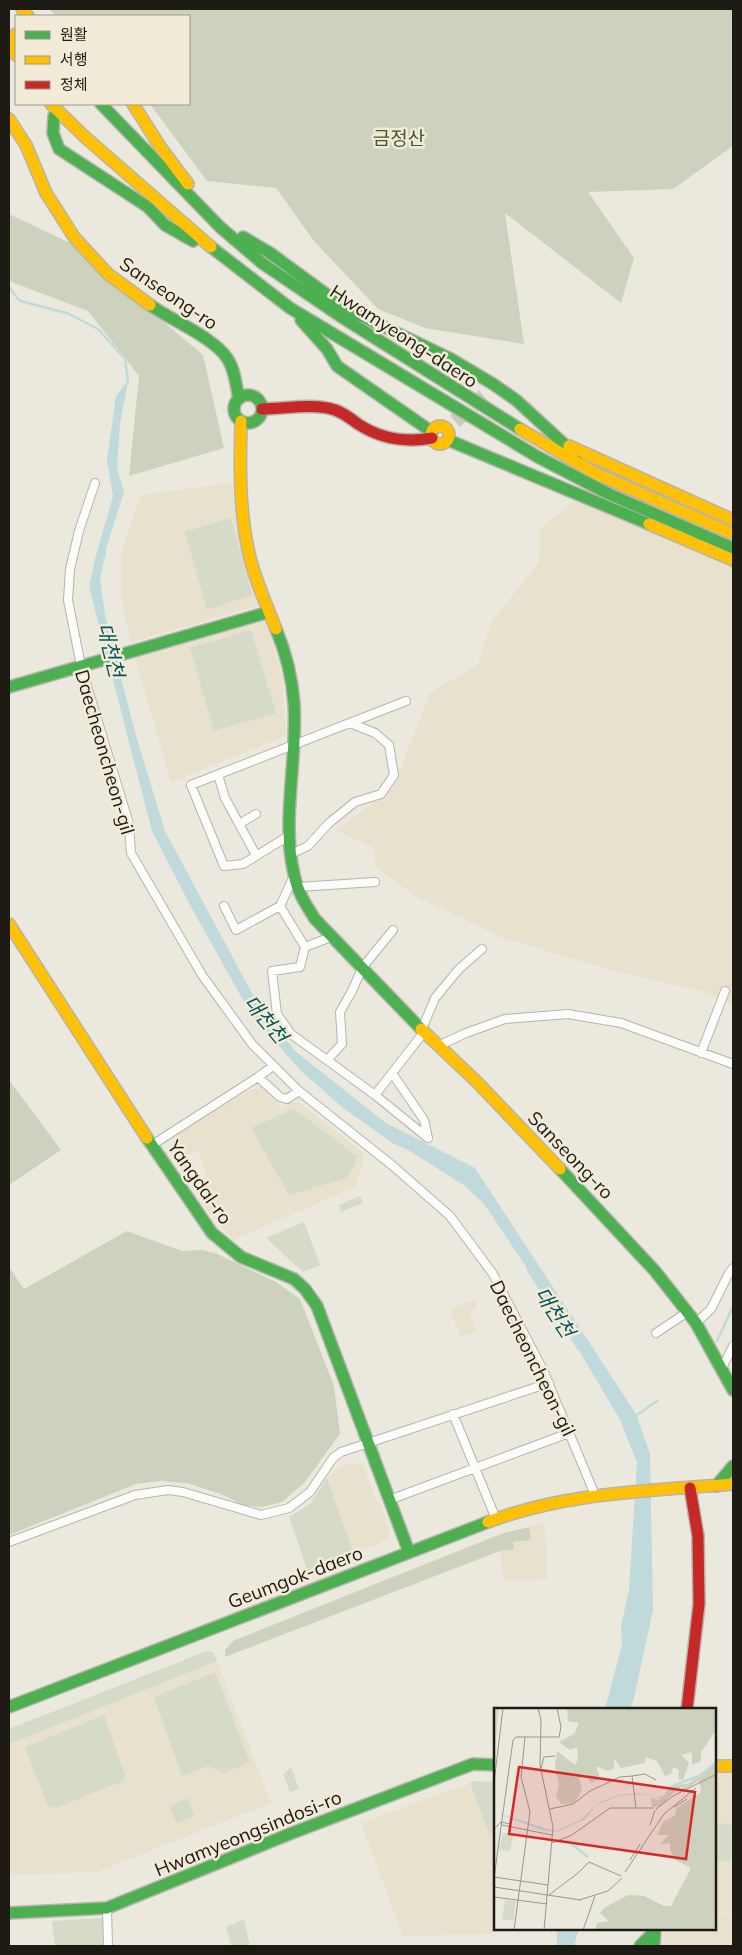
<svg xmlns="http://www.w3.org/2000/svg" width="742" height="1955" viewBox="0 0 742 1955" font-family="Mulish,'Noto Sans KR',sans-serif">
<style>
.built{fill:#e8e1ce}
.green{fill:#d5dbc8}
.forest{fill:#ccd2be}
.water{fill:#c0dadb}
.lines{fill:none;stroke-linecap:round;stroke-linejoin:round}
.stream{stroke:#c0dadb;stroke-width:2.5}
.highway-tunnel{stroke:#ccc9c0;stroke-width:15;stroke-dasharray:15 8;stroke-linecap:butt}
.street-casing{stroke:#b6b4ac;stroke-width:10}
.fast-casing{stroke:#b6b4ac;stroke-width:14}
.slow-casing{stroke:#b6b4ac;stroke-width:14}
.jam-casing{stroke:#b6b4ac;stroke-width:14}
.street{stroke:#fcfcfa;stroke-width:8}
.fast{stroke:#4caf50;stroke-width:11}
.slow{stroke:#ffc107;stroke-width:11}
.jam{stroke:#c62828;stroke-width:11}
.labels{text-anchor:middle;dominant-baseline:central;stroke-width:5;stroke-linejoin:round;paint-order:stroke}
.park-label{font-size:19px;fill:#42562a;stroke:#f1ebd8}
.street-label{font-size:19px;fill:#1d1b14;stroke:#f1ebd8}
.water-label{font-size:20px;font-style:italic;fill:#00555f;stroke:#f1ebd8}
.inset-river{fill:none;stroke:#c0dadb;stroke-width:2.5}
.inset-road{fill:none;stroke:#99968d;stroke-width:1}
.view{fill:#d62828;fill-opacity:0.15;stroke:#d62828;stroke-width:2.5}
.inset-edge{fill:none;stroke:#1d1b14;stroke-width:2.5}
</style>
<rect width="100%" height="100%" fill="#ebe8de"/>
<path class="built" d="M232 483 236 519 260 605 131 642 121 599V552L141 495Z
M576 499 733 565V1004L702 991 618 972 503 938 415 896 376 867 374 848 336 830 393 788 430 693 478 664 492 621 539 562 540 529Z
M265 619 282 677 286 736 171 782 135 658Z
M262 1085 282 1108 288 1103H300L364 1153 361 1171 355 1187 237 1238 235 1242 200 1202 205 1199 196 1181 207 1175 198 1150 185 1157 171 1137 228 1102Z
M475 1300 477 1307 469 1313 477 1332 460 1337 450 1309Z
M349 1463 363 1465 375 1498 382 1507 390 1533 389 1537 379 1544 353 1552 327 1478 339 1467Z
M545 1523 547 1579 503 1580 500 1551 514 1549 513 1542 530 1540 529 1527Z
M217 1661 271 1803 97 1872 9 1875V1744Z
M716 1773 733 1774V1913H716Z
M470 1783 489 1833 496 1834V1922L493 1934 403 1936 361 1823Z
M716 1914 733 1915V1946H663L664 1929H716Z"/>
<path class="green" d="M231 518 252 595 207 610 185 532Z
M251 630 276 713 214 731 190 648Z
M294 1109 357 1156 354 1166 347 1178 289 1195 251 1128Z
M360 1196 363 1203 341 1212 339 1205Z
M304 1222 320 1265 303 1272 266 1238Z
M327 1478 353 1552 342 1559 308 1572 289 1517 310 1504Z
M207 1651 213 1652 217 1661 9 1744V1729Z
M215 1672 250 1762 224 1773 208 1766 182 1776 154 1697Z
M104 1715 125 1775 123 1781 56 1808 48 1806 25 1747Z
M291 1767 299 1789 290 1792 283 1774Z
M473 1781 496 1782V1834L489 1833 470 1783Z
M187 1798 194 1816 176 1823 169 1806Z
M716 1823 732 1824 731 1861H716Z
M102 1918 104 1946H55L52 1921Z
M244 1919 250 1946H231L226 1927Z"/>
<path class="forest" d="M50 9H733V146L673 189 588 192 634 258 621 303 505 213 524 344 425 328 378 309 314 241 276 188 207 181 150 104H189V16H55Z
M9 214 70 243 203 355 224 448 129 476 139 376 88 311 9 281Z
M9 1080 61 1150 9 1185Z
M127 1231 182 1251 203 1250 217 1254 276 1282 300 1299 334 1386 340 1434 304 1483 282 1502 262 1507 243 1505 221 1494 186 1483 160 1481 136 1484 9 1535V1267L24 1289Z
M529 1527 531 1540 513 1542 514 1549 500 1551 225 1657V1650L233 1641 501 1534Z"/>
<path class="water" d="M128 381 120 424 117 468 124 492 99 571 105 615 136 736 165 831 254 997 295 1051 386 1123 475 1168 636 1414 650 1454 653 1610 634 1698 630 1709H605L622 1645 621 1627 629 1589 637 1463 620 1420 560 1318 485 1205 465 1186 410 1151 394 1144 342 1107 301 1071 252 1016 190 905 152 831 89 587 95 559 113 496 107 460 116 396Z
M557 1929H579L574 1946H557Z"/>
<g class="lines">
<path class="stream" d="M9 287 20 301 67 313 98 329 125 359 128 383
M99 577 105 551
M528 1270 578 1348
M717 1341 733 1306
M634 1417 657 1401"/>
<path class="highway-tunnel" d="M455 421 484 396"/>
<g class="street-casing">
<path id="street" d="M95 483 79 531 70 569 68 600 81 666 129 824 131 853 202 975 252 1044 299 1091 393 1166 450 1216 493 1274 543 1370 595 1495
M218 775 225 798 256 855
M239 824 256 814
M290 835 243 864 224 866 191 785 406 701
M291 854 308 846 329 823 355 802 381 794 394 775 389 745 375 733 350 723
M294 876 280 906 305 947 300 967 272 971 277 1014 291 1034 375 1095 428 1138
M298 887 375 882
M224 906 236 930 280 906
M305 947 331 937
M422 1029 435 998 459 969 482 949
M438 1046 466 1033 505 1019 568 1014 621 1023 733 1064
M701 1053 725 991
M327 1060 342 1044 340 1012 352 991 362 968 393 930
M392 1073 424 1120 428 1138
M258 1077 273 1066
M375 1095 424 1032
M152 1145 258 1077 280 1097 287 1099 299 1091
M696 1323 711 1309 729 1273 733 1268
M656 1333 686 1313
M721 1370 733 1346
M453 1414 496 1519
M389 1500 569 1433
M9 1542 135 1495 168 1490 183 1492 261 1515 289 1508 310 1492 333 1458 341 1452 549 1383
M107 1908 108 1946"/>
</g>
<g class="fast-casing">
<path id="fast" d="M101 104 220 227 262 263 340 316 520 429
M54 116 53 133 59 149 148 207 165 225 193 241
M243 237 270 253 345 308 451 359 493 384 516 400 577 456
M211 247 290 308 538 457 609 494 733 548
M150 305C171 320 213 337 227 358 235 369 236 386 239 399
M301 320 327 349 337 366 432 432
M234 409a14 14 0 1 1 28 0a14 14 0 1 1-28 0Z
M448 440 649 524
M276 629C286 653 292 676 294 703 298 759 281 820 294 874 297 891 306 905 315 919L421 1029
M9 687 269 612
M147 1138 212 1233 241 1257 294 1279 305 1289 317 1306 409 1552
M560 1169 655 1271 696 1323 733 1390
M716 1486 733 1466
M9 1707 488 1522
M9 1913 107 1908 292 1833 473 1764 496 1765
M640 1946 655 1931
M654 1946 655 1929"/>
</g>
<g class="slow-casing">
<path id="slow" d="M22 9 28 16
M16 34 13 41 16 55
M51 104 86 138 211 247
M133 104 161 148 188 184
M9 119 26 145 46 193 74 237 108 274 150 305
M241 421C240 464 239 506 248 549 253 575 266 604 276 629
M431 435a9 9 0 1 1 18 0a9 9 0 1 1-18 0Z
M520 429 595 473 733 534
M569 446 733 520
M649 524 733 560
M9 924 147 1138
M421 1029 477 1082 560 1169
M488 1522C566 1492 651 1491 733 1484
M716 1766H733"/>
</g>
<g class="jam-casing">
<path id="jam" d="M262 409C285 409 312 403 335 410 344 413 351 419 358 424 381 439 405 443 432 438
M687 1709 699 1604 698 1536 690 1488"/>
</g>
<use href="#street" class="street"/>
<use href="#fast" class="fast"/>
<use href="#slow" class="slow"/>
<use href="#jam" class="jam"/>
</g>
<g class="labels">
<g class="park-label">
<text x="399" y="138">금정산</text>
</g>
<g class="street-label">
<text transform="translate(169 293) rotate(34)">Sanseong-ro</text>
<text transform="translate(404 336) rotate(33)">Hwamyeong-daero</text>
<text transform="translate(105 752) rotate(74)">Daecheoncheon-gil</text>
<text transform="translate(571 1155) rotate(46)">Sanseong-ro</text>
<text transform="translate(200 1182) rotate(55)">Yangdal-ro</text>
<text transform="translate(533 1358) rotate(64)">Daecheoncheon-gil</text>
<text transform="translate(295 1577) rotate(-21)">Geumgok-daero</text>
<text transform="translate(248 1833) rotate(-22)">Hwamyeongsindosi-ro</text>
</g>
<g class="water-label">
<text transform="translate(111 650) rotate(76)">대천천</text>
<text transform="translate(266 1019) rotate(50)">대천천</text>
<text transform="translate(555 1312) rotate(57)">대천천</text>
</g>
</g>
<g transform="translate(494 1708)">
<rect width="222" height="222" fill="#ebe8de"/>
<path d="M0 0H5L0 52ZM9 125 19 127 16 143 5 142ZM11 192 22 193 19 213 8 211Z" fill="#d5dbc8"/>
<path d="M73 0H222V22L207 44V53L198 57V44L187 47 195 55 189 72 184 71 185 62 179 59 177 66 171 68 163 53 151 49V55L127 60 120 51V61L113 63 102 58 106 70 97 75 92 66 85 70 88 80 85 88 80 95 67 96 62 88 65 77 61 59 63 43 81 57 84 51 83 39 76 42 65 34 80 26 85 15 74 13ZM222 55V222H101L103 215 115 213 106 205 110 200 134 187 150 188 170 198H177L197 160 181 152 176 142V135L166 136 175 127H163L169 114 181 107 182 100 206 85 207 79 204 73 190 83 188 79 183 81 167 98 158 99 157 90 166 92 178 77 194 76Z" fill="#ccd2be"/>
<path d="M147 85 165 91 148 86 124 88 103 97 90 112 62 124 47 122 0 104 61 123 86 112 106 94 124 87Z" fill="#c0dadb"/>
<path class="inset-river" d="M164 90 170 89 180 77 205 68 223 54M72 132 94 149"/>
<path class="inset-road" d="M44 0 47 12 46 57 59 119 50 222M47 60 50 49 61 48M138 68 151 66 162 72M0 75 9 0M180 99 193 91M56 101 79 96 96 83 126 69 138 68 142 100M162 101 179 88 223 66M8 117 58 127M156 117 161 102M0 121 7 114 16 116M58 135 78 127 116 100H160M136 152 146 136M131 164 170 106 202 80M84 165 95 154 127 168M0 169 54 177M0 170 19 32 22 29H65L67 19 63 0M0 179 87 192M55 187 84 165M0 189 53 196M85 192 114 183 128 170M20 222 36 104 27 69 31 29M89 222 101 188"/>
<path class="view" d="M25 59 201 84 192 151 15 126Z"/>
<rect width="222" height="222" class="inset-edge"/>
</g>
<rect width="742" height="1955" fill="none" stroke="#1d1b14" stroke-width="20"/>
<rect x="15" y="15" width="175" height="90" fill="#f1ebd8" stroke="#9c988a"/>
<rect x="25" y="31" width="25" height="8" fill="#4caf50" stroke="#9c988a"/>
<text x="60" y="40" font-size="15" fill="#1d1b14">원활</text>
<rect x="25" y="56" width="25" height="8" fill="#ffc107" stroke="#9c988a"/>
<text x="60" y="65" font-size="15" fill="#1d1b14">서행</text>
<rect x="25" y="81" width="25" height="8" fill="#c62828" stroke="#9c988a"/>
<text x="60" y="90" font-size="15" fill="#1d1b14">정체</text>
</svg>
